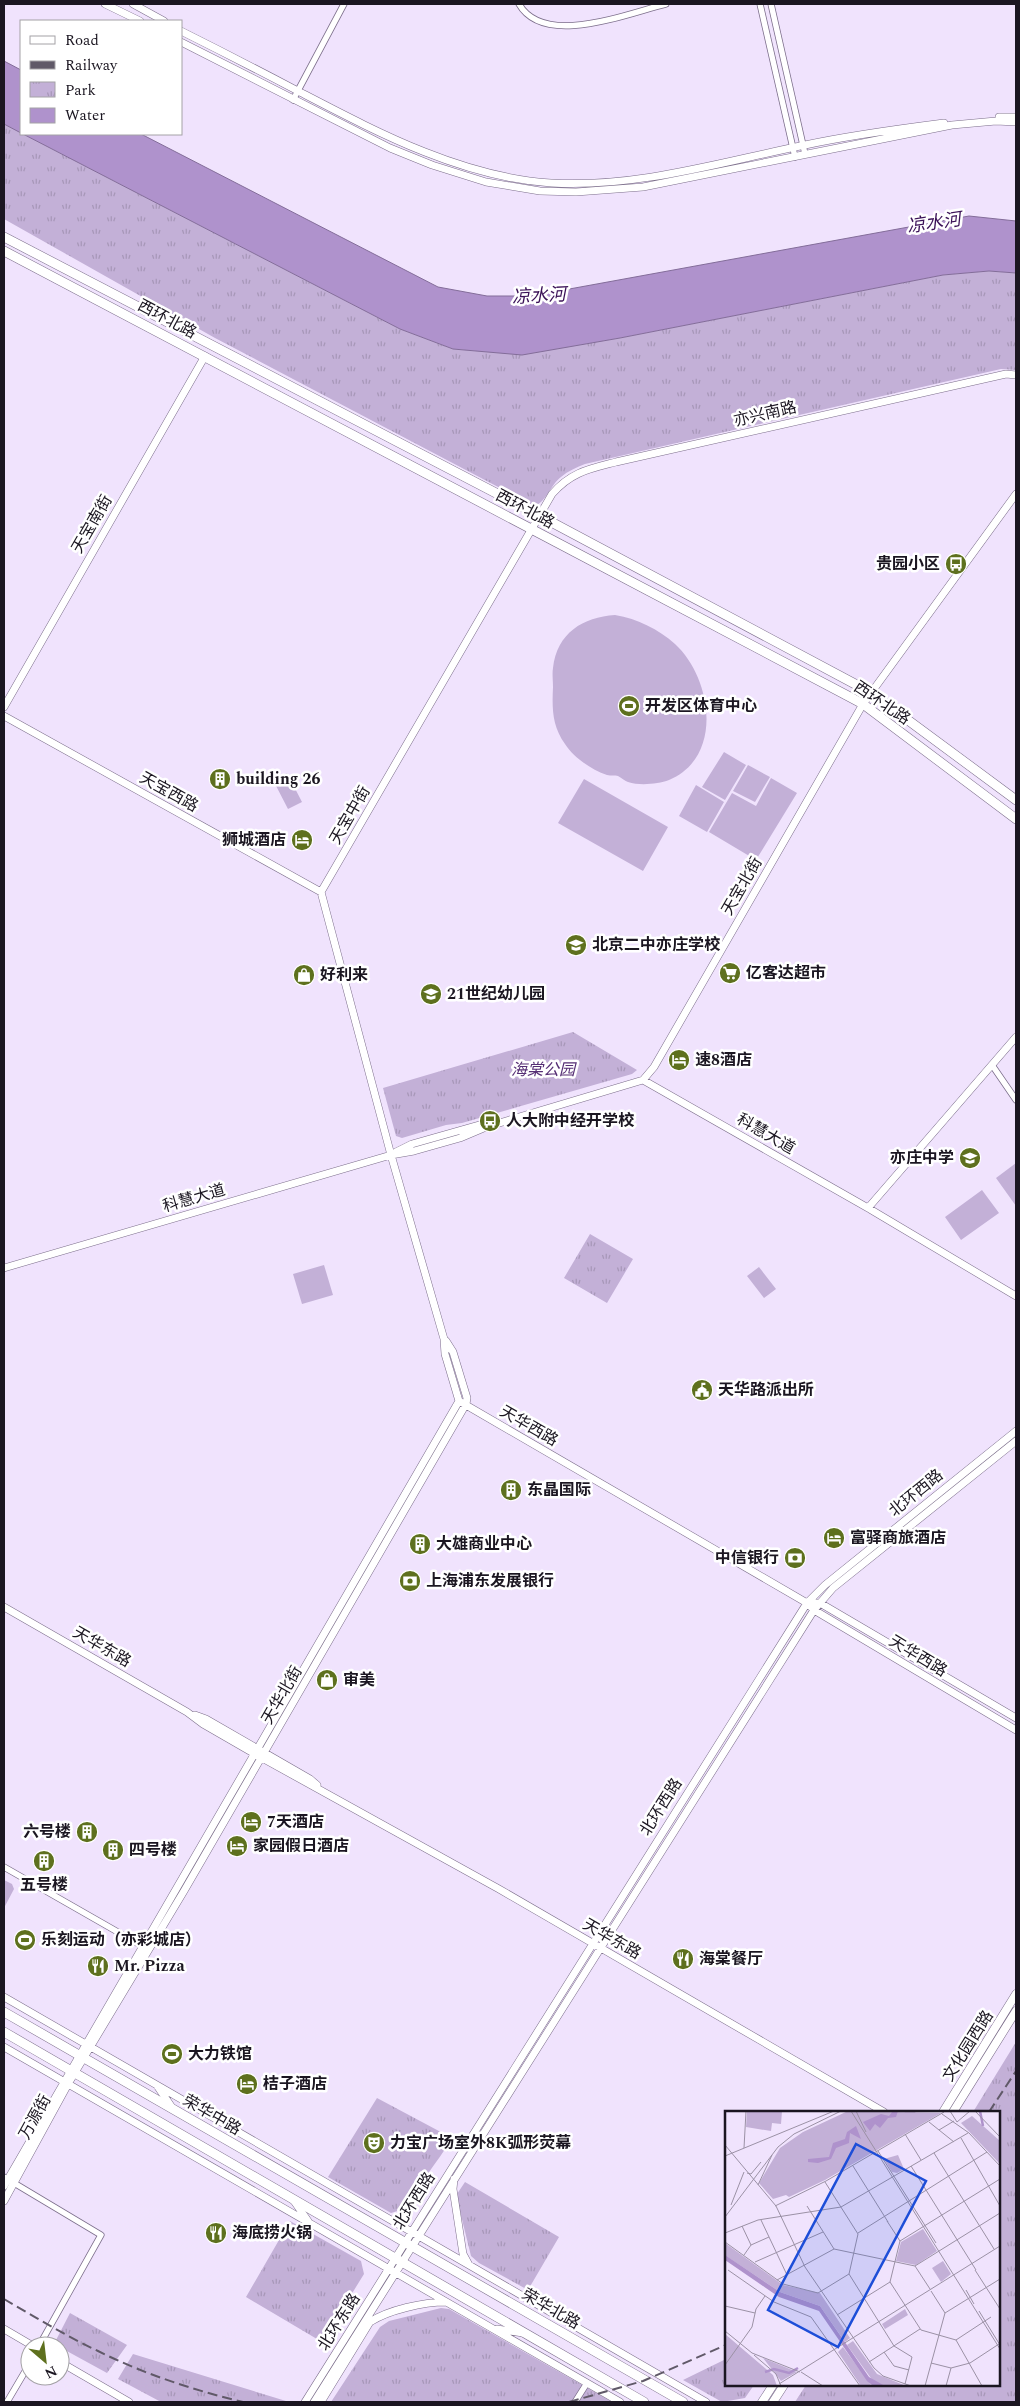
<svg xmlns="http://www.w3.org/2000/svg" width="1020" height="2406" viewBox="0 0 1020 2406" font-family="Spectral,'Noto Sans SC',serif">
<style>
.park{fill:url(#park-tufts)}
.pitch{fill:#c3b0d7}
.water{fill:#af92cc;stroke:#836d99}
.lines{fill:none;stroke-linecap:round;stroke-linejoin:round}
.minor-casing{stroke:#7c6e8b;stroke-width:7}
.tertiary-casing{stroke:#7c6e8b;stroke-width:8}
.secondary-casing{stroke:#7c6e8b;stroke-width:9}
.primary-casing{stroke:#7c6e8b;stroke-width:10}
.minor{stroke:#fff;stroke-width:5.5}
.tertiary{stroke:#fff;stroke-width:7}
.secondary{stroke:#fff;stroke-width:8}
.primary{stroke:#fff;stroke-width:9}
.rail{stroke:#605968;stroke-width:2;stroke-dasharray:10 5;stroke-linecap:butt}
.labels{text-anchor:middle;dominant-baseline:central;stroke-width:5;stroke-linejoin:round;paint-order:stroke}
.street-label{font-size:16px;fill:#1b1621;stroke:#fff}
.poi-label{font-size:16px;font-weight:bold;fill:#1b1621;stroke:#fff;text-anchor:start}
.park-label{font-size:16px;font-style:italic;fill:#552e74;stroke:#fff}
.water-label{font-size:18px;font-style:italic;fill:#3a1157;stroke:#fff}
.inset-river{fill:none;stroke:#af92cc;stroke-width:2.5}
.inset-road{fill:none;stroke:#9b91a5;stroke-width:1}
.view{fill:#1d4ed8;fill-opacity:0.15;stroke:#1d4ed8;stroke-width:2.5}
.inset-edge{fill:none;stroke:#1b1621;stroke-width:2.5}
</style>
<defs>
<pattern id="park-tufts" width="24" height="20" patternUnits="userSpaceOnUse" patternTransform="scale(1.25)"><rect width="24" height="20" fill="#c3b0d7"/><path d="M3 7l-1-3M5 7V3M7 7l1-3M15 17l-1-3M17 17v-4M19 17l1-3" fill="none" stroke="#a797b8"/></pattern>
</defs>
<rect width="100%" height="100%" fill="#f0e3fd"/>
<path class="park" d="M4 124 400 329 453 349 522 354 620 338 943 275 989 271 1016 273V370L1001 369 585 464C577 467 568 471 561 477 551 484 546 503 534 506L215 338 4 219Z
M573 1032 637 1070 632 1074 462 1123 446 1125 402 1138 396 1136 383 1088Z
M590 1234 633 1259 607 1303 564 1278Z
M1016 2042V2402H795L806 2385H999V2112H973Z
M377 2098 452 2138C437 2163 419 2184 404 2209L391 2213 328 2177Z
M465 2182 559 2237 528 2290 479 2263 471 2256 457 2199V2194Z
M290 2221 361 2261 364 2274 322 2342 246 2297Z
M441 2308 449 2309 612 2402H331L380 2327 389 2321Z
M70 2313 127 2345 107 2373 54 2344Z
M133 2354 286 2401 161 2402 118 2379Z
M726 2359V2385H754L745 2398 722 2402 683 2380Z"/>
<path class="pitch" d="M615 615C638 619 658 629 675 644 712 678 724 757 669 780 658 784 640 786 628 782 625 781 622 778 618 776 615 775 611 776 607 775 592 770 574 758 565 744 552 726 552 708 553 687 553 680 552 674 553 668 557 633 583 617 615 615Z
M724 752 746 765 725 800 702 787Z
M748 765 770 777 755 802 733 791Z
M287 773 302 802 288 809 273 780Z
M771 778 797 793 756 860 709 832 732 793 756 806Z
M584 779 668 827 643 871 558 823Z
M696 785 724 802 707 832 679 816Z
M1016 1163V1206L996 1178Z
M982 1190 999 1213 961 1240 945 1217Z
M324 1265 333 1295 302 1304 293 1274Z
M759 1267 776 1289 764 1298 747 1276Z
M4 1880 12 1884 14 1889 4 1908Z"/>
<path class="water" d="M4 61 21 70V133L4 124Z
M23 134H141L438 287 487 296H531L969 216 1016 221V273L989 271 943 275 620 338 522 355 453 349 400 329Z"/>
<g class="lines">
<g class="minor-casing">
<path id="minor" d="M519 4C544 48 628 13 666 4
M760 4 795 157
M771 4 805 154
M293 100 344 4
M992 1065 1016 1100
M4 1867 144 1947
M4 2177 101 2235 39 2346
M7 2402 30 2363
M575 2402 587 2383"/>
</g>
<g class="tertiary-casing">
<path id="tertiary" d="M105 4 140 21
M133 4 164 21
M181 31C219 50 258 70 296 90 375 131 460 177 551 183 637 188 721 162 805 145 851 135 897 129 944 123
M181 42 390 148 432 165 486 182 540 191 576 192 643 187 952 125 996 121 1016 122
M999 117H1016
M1016 375 1006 374 616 462C589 469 571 472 552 494L321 892 391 1155 444 1339 445 1354 459 1401 807 1603 814 1610 1016 1730
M4 707 205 356
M4 716 321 892
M643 1080 654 1067 863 704 1016 494
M396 1152 412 1144 479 1125 486 1127
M868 1208 1016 1037
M4 1268 391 1155 414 1151 460 1138 486 1127 643 1080 868 1208 1016 1296
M815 1603H820L1016 1718
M4 1607 187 1712 203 1724 255 1754 499 1889 884 2112
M195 1715 206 1719 310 1779 317 1785
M4 1997 469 2265
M4 2047 620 2402
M158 2087 173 2109
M454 2179 453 2189 463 2254 469 2265 706 2402
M4 2186 459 1401
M4 2201 68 2084 184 1891 466 1404 467 1398 453 1352 446 1341
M294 2201 308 2221
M4 2329 33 2346
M497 2329 523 2333
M60 2362 129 2402
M305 2402 807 1603 825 1585 1016 1431
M314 2402 814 1610 833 1588 1016 1441
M321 2402 370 2322C388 2310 424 2302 446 2302"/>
</g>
<g class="secondary-casing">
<path id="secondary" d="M943 2112 1016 1994
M953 2112 1016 2011
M762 2402 773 2385
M773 2402 784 2385"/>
</g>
<g class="primary-casing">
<path id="primary" d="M4 237 540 516 870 692 1016 800
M4 251 848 696 863 704 1016 819
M4 2012 683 2402
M4 2032 644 2402"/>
</g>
<use href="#minor" class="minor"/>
<use href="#tertiary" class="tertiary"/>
<use href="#secondary" class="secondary"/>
<use href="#primary" class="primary"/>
<path class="rail" d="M989 2112 1016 2071
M4 2299C35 2317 66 2336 98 2351 144 2374 193 2390 243 2402
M569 2402 643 2381 726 2345"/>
</g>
<defs>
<g id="bus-disc" transform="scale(1.125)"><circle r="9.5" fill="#5e701e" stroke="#fff"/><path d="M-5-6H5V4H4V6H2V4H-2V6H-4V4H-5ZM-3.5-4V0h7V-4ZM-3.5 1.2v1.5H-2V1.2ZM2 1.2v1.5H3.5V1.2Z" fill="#fff"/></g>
<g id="stadium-disc" transform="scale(1.125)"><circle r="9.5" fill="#5e701e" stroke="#fff"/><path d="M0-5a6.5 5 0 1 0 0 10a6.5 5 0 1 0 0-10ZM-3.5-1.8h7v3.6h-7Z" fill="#fff"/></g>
<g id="building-disc" transform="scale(1.125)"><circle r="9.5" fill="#5e701e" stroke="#fff"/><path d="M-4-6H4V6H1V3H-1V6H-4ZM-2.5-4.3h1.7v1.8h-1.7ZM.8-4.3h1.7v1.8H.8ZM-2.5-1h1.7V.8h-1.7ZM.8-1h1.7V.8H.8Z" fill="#fff"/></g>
<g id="hotel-disc" transform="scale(1.125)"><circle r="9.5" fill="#5e701e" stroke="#fff"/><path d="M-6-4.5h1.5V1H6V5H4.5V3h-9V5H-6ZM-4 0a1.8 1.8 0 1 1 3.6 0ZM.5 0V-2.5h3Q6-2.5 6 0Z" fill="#fff"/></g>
<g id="school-disc" transform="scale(1.125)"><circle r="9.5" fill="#5e701e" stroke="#fff"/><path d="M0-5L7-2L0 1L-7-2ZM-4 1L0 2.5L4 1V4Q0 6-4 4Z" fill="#fff"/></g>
<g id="supermarket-disc" transform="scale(1.125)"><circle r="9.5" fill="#5e701e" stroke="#fff"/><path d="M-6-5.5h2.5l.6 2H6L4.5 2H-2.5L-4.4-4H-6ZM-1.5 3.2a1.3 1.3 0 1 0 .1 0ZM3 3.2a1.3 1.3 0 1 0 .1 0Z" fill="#fff"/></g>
<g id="shop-disc" transform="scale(1.125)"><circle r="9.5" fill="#5e701e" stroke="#fff"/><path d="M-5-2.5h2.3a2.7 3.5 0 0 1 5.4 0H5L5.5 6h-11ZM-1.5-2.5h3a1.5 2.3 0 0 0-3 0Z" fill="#fff"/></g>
<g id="civic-disc" transform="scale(1.125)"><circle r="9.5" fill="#5e701e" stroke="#fff"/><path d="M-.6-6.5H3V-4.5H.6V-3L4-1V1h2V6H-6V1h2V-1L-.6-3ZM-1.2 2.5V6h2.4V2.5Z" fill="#fff"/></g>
<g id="bank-disc" transform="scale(1.125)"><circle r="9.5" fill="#5e701e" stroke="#fff"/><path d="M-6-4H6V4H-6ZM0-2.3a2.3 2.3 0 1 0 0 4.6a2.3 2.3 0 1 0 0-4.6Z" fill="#fff"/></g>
<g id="restaurant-disc" transform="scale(1.125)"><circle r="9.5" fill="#5e701e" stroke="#fff"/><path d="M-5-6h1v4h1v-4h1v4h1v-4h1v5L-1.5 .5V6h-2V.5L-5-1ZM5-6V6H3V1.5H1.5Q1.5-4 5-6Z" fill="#fff"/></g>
<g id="theatre-disc" transform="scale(1.125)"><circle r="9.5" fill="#5e701e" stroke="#fff"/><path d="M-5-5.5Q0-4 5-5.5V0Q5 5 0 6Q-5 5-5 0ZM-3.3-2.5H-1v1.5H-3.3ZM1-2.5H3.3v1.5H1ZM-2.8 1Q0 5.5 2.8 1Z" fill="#fff"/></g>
</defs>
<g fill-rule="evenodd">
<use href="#bus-disc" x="956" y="564"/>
<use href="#stadium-disc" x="629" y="706"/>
<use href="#building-disc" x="220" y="779"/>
<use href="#hotel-disc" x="302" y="840"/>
<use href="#school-disc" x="576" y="945"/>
<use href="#supermarket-disc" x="730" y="973"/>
<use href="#shop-disc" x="304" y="975"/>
<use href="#school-disc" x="431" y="994"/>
<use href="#hotel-disc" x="679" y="1060"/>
<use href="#bus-disc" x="490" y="1121"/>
<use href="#school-disc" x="970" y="1158"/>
<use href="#civic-disc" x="702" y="1390"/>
<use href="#building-disc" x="511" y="1490"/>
<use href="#hotel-disc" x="834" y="1538"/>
<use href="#building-disc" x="420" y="1544"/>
<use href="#bank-disc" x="795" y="1558"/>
<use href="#bank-disc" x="410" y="1581"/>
<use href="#shop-disc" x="327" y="1680"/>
<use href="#hotel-disc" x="251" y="1822"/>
<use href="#building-disc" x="87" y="1832"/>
<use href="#hotel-disc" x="237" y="1846"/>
<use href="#building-disc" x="113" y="1850"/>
<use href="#building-disc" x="44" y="1861"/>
<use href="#stadium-disc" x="25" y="1940"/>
<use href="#restaurant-disc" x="683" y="1959"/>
<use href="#restaurant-disc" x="98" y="1966"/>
<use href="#stadium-disc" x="172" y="2054"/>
<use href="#hotel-disc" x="247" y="2084"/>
<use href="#theatre-disc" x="374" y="2143"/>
<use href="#restaurant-disc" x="216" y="2233"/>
</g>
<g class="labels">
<g class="street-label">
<text transform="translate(167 319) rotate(28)">西环北路</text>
<text transform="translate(765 414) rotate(-13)">亦兴南路</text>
<text transform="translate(525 509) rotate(28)">西环北路</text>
<text transform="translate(92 524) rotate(-60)">天宝南街</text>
<text transform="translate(882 703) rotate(34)">西环北路</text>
<text transform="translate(169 792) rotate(29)">天宝西路</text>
<text transform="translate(350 815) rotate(-60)">天宝中街</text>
<text transform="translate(742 886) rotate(-60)">天宝北街</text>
<text transform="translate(766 1134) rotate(30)">科慧大道</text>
<text transform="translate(194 1198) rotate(-16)">科慧大道</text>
<text transform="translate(529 1426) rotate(30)">天华西路</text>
<text transform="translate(916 1493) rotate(-39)">北环西路</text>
<text transform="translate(102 1647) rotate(30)">天华东路</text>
<text transform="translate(918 1656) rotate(31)">天华西路</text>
<text transform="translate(282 1695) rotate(-60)">天华北街</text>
<text transform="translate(661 1807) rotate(-58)">北环西路</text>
<text transform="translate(612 1939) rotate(30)">天华东路</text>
<text transform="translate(968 2046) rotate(-58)">文化园西路</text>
<text transform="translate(212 2115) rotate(30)">荣华中路</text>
<text transform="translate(35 2117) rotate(-61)">万源街</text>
<text transform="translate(414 2201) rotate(-58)">北环西路</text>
<text transform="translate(551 2309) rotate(30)">荣华北路</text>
<text transform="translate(339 2322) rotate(-58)">北环东路</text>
</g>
<g class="poi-label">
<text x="940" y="564" text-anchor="end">贵园小区</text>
<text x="645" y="706">开发区体育中心</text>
<text x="236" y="779">building 26</text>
<text x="286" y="840" text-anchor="end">狮城酒店</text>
<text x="592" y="945">北京二中亦庄学校</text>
<text x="746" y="973">亿客达超市</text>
<text x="320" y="975">好利来</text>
<text x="447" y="994">21世纪幼儿园</text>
<text x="695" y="1060">速8酒店</text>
<text x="506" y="1121">人大附中经开学校</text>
<text x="954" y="1158" text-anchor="end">亦庄中学</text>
<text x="718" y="1390">天华路派出所</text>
<text x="527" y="1490">东晶国际</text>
<text x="850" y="1538">富驿商旅酒店</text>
<text x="436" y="1544">大雄商业中心</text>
<text x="779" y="1558" text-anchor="end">中信银行</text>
<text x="426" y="1581">上海浦东发展银行</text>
<text x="343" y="1680">审美</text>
<text x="267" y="1822">7天酒店</text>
<text x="71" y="1832" text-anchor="end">六号楼</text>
<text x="253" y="1846">家园假日酒店</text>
<text x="129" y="1850">四号楼</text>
<text x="44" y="1885" text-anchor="middle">五号楼</text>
<text x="41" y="1940">乐刻运动（亦彩城店）</text>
<text x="699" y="1959">海棠餐厅</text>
<text x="114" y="1966">Mr. Pizza</text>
<text x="188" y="2054">大力铁馆</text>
<text x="263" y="2084">桔子酒店</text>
<text x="390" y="2143">力宝广场室外8K弧形荧幕</text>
<text x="232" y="2233">海底捞火锅</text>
</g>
<g class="park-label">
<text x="543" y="1070">海棠公园</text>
</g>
<g class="water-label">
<text transform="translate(934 223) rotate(-8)">凉水河</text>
<text transform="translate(539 296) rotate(-3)">凉水河</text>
</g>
</g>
<g transform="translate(725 2111)">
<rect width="275" height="275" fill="#f0e3fd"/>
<path d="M247 5 275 30V53L236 12Z" fill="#c3b0d7"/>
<path d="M22 0H57L56 13 47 12 46 20 21 16ZM123 0 216 2 100 69 64 86 61 84 48 88 34 72 55 37 78 21ZM173 44 179 58 172 62 167 61 159 48ZM198 118 212 140 191 154 171 150 176 131ZM0 132 58 174 95 182 125 227 120 231 95 195 55 181 1 145ZM218 150 226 163 216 171 207 157ZM180 198 183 204 160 218 157 213ZM0 223 48 264 52 275H0ZM128 230 152 263 181 275H160L148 270 122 234ZM118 236 146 274 148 275H136L113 241ZM38 247 72 261 56 270Z" fill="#c3b0d7"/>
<path d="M178 6a7 7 0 1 1 14 0a7 7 0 1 1-14 0Z" fill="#c3b0d7"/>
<path d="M173 0 171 6 163 7 155 17 150 13 145 20 138 11 156 3 164 5 167 1ZM131 15 136 28 125 22 124 32 111 37 106 48 93 52 83 51V48L104 46 108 32 120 28 122 21ZM0 144 55 181 95 195 144 266 160 275H148L142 270 94 200 54 186 0 149Z" fill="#af92cc"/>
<path class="inset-river" d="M255 0 258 15M40 261 49 258 64 262 73 257"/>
<path class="inset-road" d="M126 0 275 238M131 0 141 21M225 0 232 11 245 0M250 0 275 26M217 3 244 22 275 55M204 11 229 31M214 19 229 10M180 23 196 49M236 27 275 95M0 34 51 95 80 156 149 257 158 265 186 275M19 37 21 0M153 40 211 132M209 42 269 138M0 45 109 0M128 55 163 111M186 55 251 159M22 62 26 63 36 51M33 74 47 44M6 94 19 61M50 95 101 70 219 1M82 95 109 138 190 155 275 102M0 106 53 36 69 23 116 0M36 109 62 164M162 110 175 130M17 115 26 134M0 122 33 109 116 96 243 22M133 122 262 41M0 131 58 173 93 182 124 163 133 123 100 71M19 144 26 134 44 126M30 151 98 121M190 155 205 178M3 159 49 191 86 206 135 275M250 159 275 198M124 163 169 235 187 246 180 273M52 169 109 138M241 179 249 193M206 180 220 202 275 168M0 195 30 202M254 200 275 234M112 204 165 171M266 206 231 229 196 219 165 171 175 130 275 68M0 220 27 242 75 261M231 229 257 275M159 241 169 255 184 259M29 244 51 263 56 275M144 251 195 218M206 252 226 257 245 252 274 233M0 254 27 216 31 198 40 185M76 261 98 275M54 273 275 135M200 275 220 202M221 275 226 257"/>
<path class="view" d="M131 33 201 70 113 236 43 199Z"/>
<rect width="275" height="275" class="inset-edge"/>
</g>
<rect width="1020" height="2406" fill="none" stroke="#1b1621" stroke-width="10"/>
<rect x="20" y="20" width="162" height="115" fill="#ffffff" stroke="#a4a2a6"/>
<rect x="30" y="36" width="25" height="8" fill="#ffffff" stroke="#a4a2a6"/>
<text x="65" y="45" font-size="15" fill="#1b1621">Road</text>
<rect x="30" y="61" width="25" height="8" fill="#605968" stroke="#a4a2a6"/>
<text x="65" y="70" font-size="15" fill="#1b1621">Railway</text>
<rect x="30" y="82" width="25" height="15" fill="url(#park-tufts)" stroke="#a4a2a6"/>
<text x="65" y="95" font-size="15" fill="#1b1621">Park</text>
<rect x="30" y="108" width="25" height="15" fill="#af92cc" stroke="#a4a2a6"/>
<text x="65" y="120" font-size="15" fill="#1b1621">Water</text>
<g transform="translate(45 2361) rotate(152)"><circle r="24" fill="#ffffff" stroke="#a4a2a6"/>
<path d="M0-4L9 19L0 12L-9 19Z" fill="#5e701e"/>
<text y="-8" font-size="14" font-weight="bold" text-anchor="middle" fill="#1b1621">N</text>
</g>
</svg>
